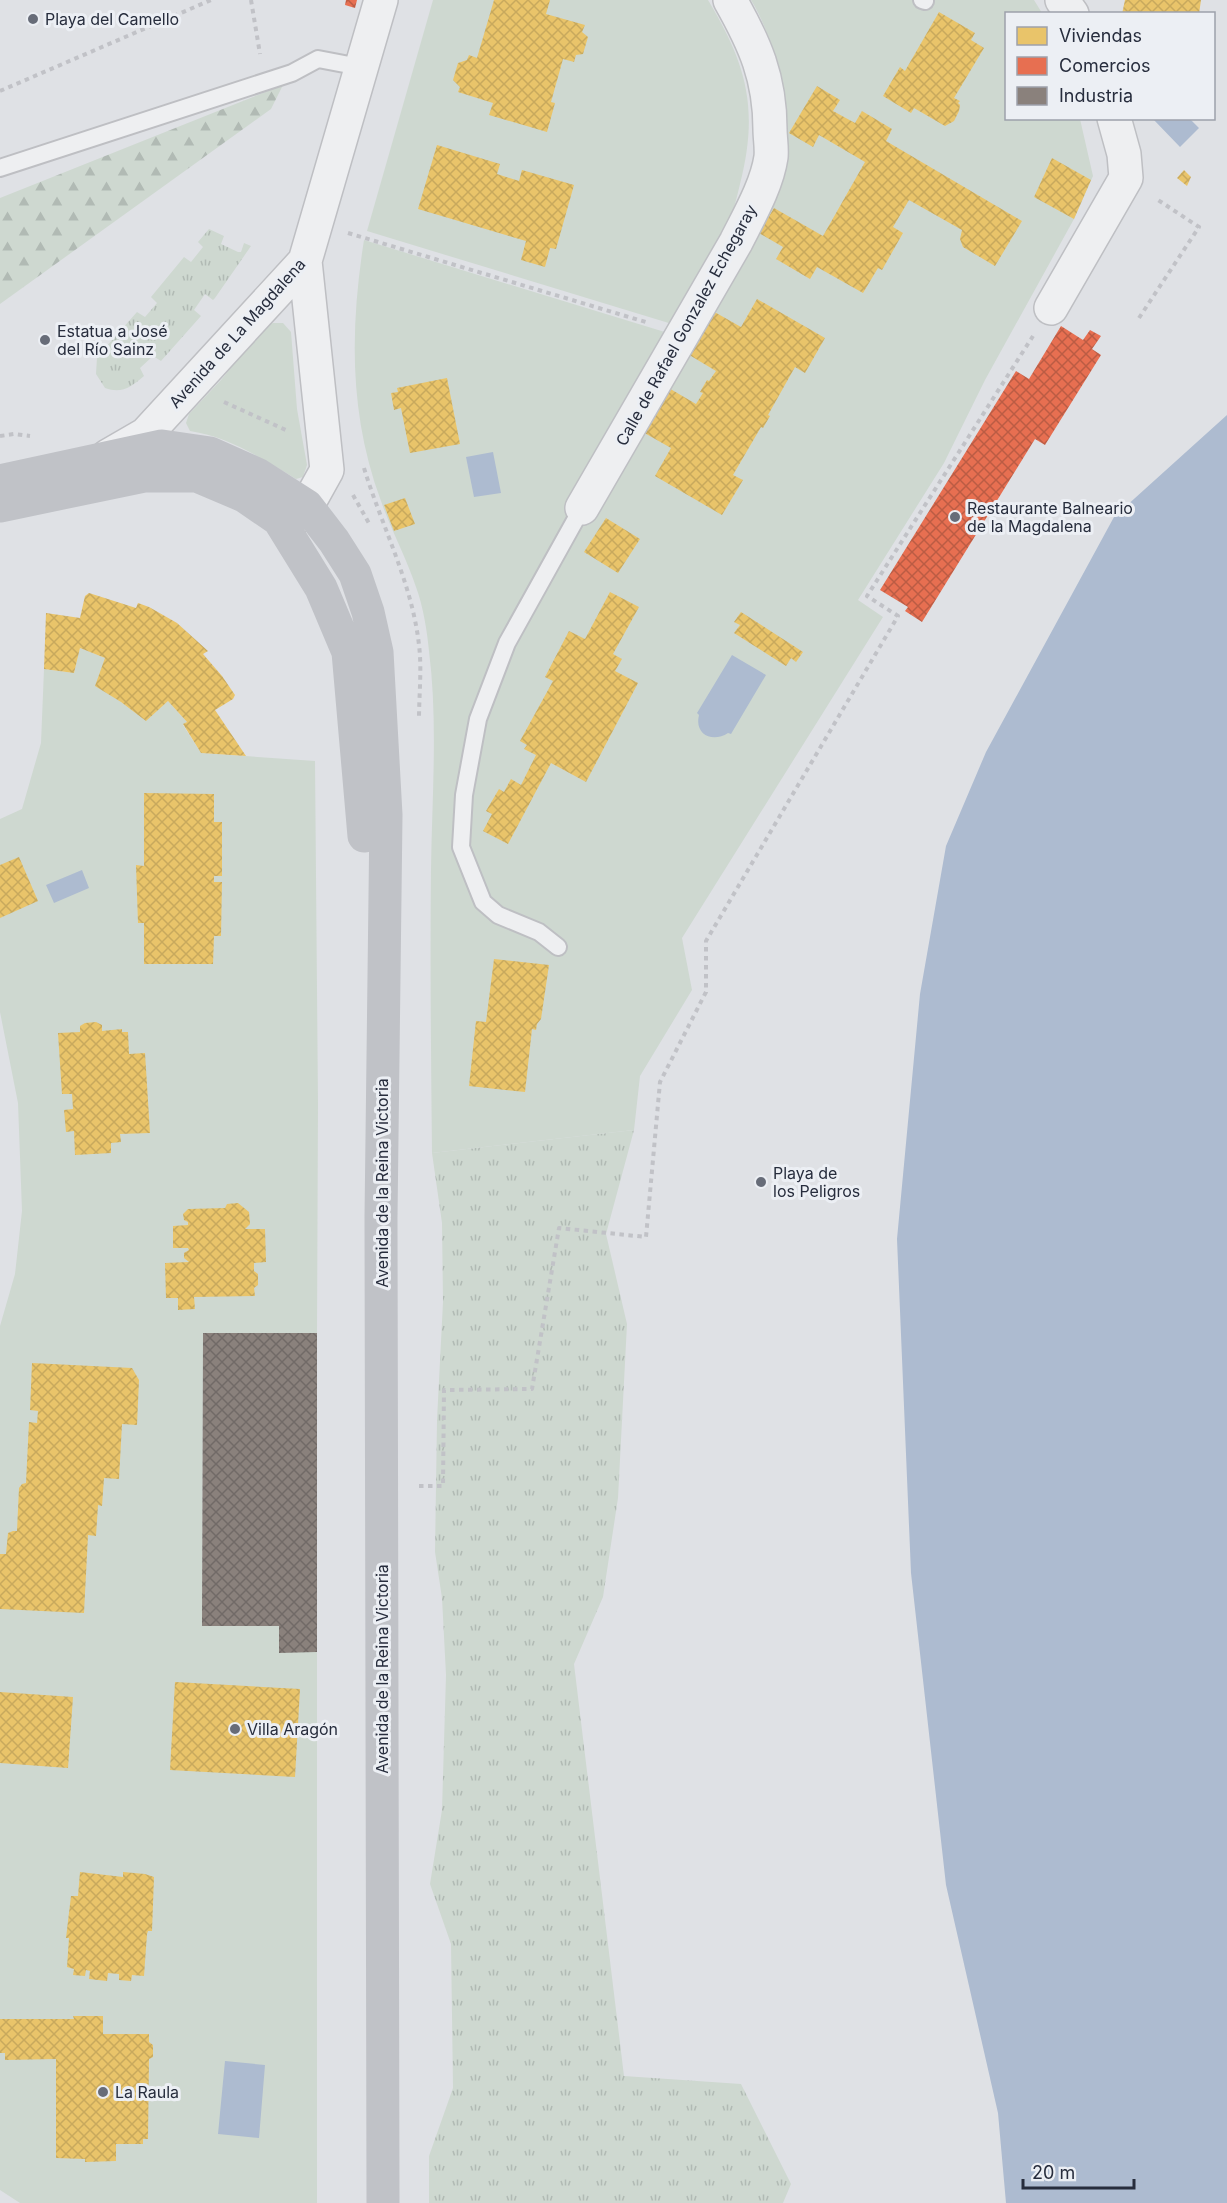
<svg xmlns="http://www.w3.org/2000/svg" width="1227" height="2203" viewBox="0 0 1227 2203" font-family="Inter,sans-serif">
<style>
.grass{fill:url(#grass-tufts)}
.forest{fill:url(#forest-firs)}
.green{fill:#ced8d0}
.water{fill:#adbbd0}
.homes{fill:url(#homes-cross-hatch)}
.shops{fill:url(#shops-cross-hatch)}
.industry{fill:url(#industry-cross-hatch)}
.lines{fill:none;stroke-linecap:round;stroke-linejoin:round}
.service-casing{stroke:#bebfc3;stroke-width:20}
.minor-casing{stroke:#bebfc3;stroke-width:36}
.path{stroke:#c1c2c7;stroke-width:4;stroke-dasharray:4.5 4.5;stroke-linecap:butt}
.service{stroke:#eeeff1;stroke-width:16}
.minor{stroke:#eeeff1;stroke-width:33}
.secondary{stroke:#c0c2c7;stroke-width:33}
.poi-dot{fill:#676c78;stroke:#eceff4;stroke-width:2}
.labels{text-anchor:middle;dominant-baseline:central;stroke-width:6;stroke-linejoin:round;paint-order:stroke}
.poi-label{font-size:16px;fill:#272d3d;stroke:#eceff4;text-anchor:start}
.street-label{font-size:16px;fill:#272d3d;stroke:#eceff4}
</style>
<defs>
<pattern id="grass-tufts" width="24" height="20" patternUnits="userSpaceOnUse" patternTransform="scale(1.5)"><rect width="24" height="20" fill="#ced8d0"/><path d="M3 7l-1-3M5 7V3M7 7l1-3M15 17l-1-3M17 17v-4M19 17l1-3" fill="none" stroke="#b1bab4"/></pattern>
<pattern id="forest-firs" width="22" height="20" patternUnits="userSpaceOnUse" patternTransform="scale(1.5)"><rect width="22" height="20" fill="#ced8d0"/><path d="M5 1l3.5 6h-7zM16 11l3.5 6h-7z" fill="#b1bab4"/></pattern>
<pattern id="homes-cross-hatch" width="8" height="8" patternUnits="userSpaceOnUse" patternTransform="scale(1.5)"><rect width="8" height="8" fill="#e9c46a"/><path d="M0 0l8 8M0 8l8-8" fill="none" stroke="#c8a95d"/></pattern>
<pattern id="shops-cross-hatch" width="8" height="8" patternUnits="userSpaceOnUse" patternTransform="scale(1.5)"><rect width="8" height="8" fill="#e76f51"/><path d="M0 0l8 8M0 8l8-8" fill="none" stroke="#bb5c44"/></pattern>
<pattern id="industry-cross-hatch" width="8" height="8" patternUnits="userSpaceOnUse" patternTransform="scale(1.5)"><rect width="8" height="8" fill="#8a817c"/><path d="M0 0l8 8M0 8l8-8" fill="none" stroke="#716a67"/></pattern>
</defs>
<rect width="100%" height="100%" fill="#dfe1e5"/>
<path class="grass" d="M209 229 224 236 221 244 238 252H241L244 243 251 246 215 298 213 300 205 294 194 310 201 316 161 361 153 356 140 368 144 376C131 387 122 394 105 388L96 374 97 357 137 312 145 317 157 303 151 297 184 257 191 262 203 247 198 242Z
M634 1130 606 1234 627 1324 618 1498 603 1597 574 1664 624 2076 741 2084 791 2184 783 2203H429V2156L453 2088 451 1944 430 1884 442 1810 446 1675 442 1598 435 1552 437 1420 443 1302 442 1223 432 1153Z"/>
<path class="forest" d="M283 85 271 109 0 304V198Z"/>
<path class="green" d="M433 0H708C747 65 759 109 740 184 736 201 731 221 723 237 709 267 689 295 672 324L367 231Z
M751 0H1034L1042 13 1006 14V118L1080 119 1093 176 1074 219 985 380 944 463 858 600 883 617 682 938 692 990 640 1076 634 1130 432 1153C431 1058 430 963 431 869 432 797 438 722 429 651 427 630 423 606 416 587 406 557 391 530 381 501 349 415 350 329 364 240L668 333 686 353 784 101C777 65 770 31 751 0Z
M273 323H283L291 332 297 409 307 465 303 477 296 479C262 459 230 437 190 431L186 423 189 414 221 380 264 327Z
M80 648 105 658 121 702 146 720 168 701 187 722 183 725 201 753 315 761 318 1104 317 1333 203 1334 202 1626H279L317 1652V2203H20L0 2190V1326L15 1274 22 1211 18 1103 0 1012V819L22 809 41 743 44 669 74 673Z"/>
<path class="water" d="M1153 119H1190L1199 128 1180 147Z
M1227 415V2203H1006L998 2113 946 1885 911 1573 897 1239 920 994 946 846 986 752 1114 517Z
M493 452 501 493 474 497 466 457Z
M732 655 766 675 731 734 728 733C713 743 694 735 699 715L697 713Z
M82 870 89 888 54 903 46 885Z
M225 2061 265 2065 259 2138 218 2134Z"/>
<path class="homes" d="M494 0H550L546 14 585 25 582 32 588 37 583 54 576 55 574 62 563 59 551 102 555 103 547 132 489 115 493 103 458 92 460 87 453 80 458 63 467 60 469 55 477 58Z
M1125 0H1201L1199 14H1122Z
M939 12 975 33 971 40 984 48 954 98 960 101 958 103 960 105 959 111 954 121 945 126 914 108 911 113 883 96 900 67 905 71Z
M817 86 840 100 833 111 855 123 862 111 892 129 886 141 1022 221 995 266 963 247 960 239 962 230 909 200 893 227 903 233 882 270 878 268 863 293 817 267 810 279 776 259 783 247 759 233 774 208 823 236 865 162 819 135 813 147 789 133Z
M437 145 500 164 497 174 519 181 522 170 574 185 556 249 550 248 545 267 521 260 526 241 418 209Z
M1052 158 1091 180 1074 219 1034 197Z
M1184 170 1191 177 1187 186 1177 178Z
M757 299 825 338 805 373 795 367 768 415 770 416 763 428 761 427 733 475 743 480 722 515 655 476 671 448 641 431 667 387 696 404 703 393 700 392 707 380 709 381 716 371 686 353 711 310 741 327Z
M447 378 460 444 410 453 401 408 394 410 391 393 398 392 397 388Z
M405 498 415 524 394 531 384 505Z
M606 518 640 539 618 573 584 552Z
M610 592 639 607 613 654 622 659 615 671 638 683 586 782 551 763 508 844 483 831 492 814 486 811 499 789 504 792 511 779 521 785 536 755 524 749 527 745 520 741 553 681 545 677 569 631 585 639Z
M89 593 136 608 138 603 149 607 177 623 208 651 203 654 222 676 235 695 233 699 215 710 246 756 201 753 183 724 187 722 168 701 146 721 121 702 95 686 105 658 80 648 74 673 44 669 46 613 80 618 85 596Z
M741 612 803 652 796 662 791 658 786 666 734 633 740 625 734 622Z
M144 793 214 794V822H222V876H214V882H222L221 936H214L213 964H144V923H138L136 865 144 866Z
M19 857 38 901 0 918V865Z
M494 959 549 965 541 1019 537 1024 536 1030 532 1029 525 1092 469 1086 476 1021 486 1022Z
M96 1022 102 1025V1031L122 1029V1032H128L129 1054 145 1053 150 1133 120 1134 121 1142 111 1143V1153L75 1155 74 1131 66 1132 64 1110 73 1109 72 1094H62L58 1033 80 1032V1026L85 1023Z
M238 1203 249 1212 250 1224 245 1229H265L266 1262 254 1263V1271L258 1274V1285L254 1288 255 1296 194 1297 195 1309 178 1310V1298H166L165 1263 189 1262 184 1258V1253L189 1250 188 1248H173V1226L188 1225V1222L184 1220 183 1214 188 1209 225 1208 227 1204Z
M32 1363 132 1368 139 1380 137 1425 122 1424 119 1479 104 1478 102 1506 98 1505 96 1536 88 1535 84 1613 0 1609V1554H6L8 1533 13 1531H17L19 1488 22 1484 26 1483 29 1422 37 1423 38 1411 30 1410Z
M175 1682 300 1689 295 1777 170 1770Z
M0 1692 73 1697 68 1768 0 1763Z
M80 1872 123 1877V1872L145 1874 154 1877 152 1931H148L147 1934 144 1976 132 1975 131 1981 119 1980V1974L108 1973 107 1981 89 1979 90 1971 86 1970 85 1976 73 1975 74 1969 67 1967 69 1938H66L71 1896H78Z
M73 2016H103V2034H149V2042L153 2045V2057L149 2059 148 2139H143V2144H116V2161L85 2162V2159L56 2158V2059L5 2060V2053H0V2019H74Z"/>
<path class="shops" d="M346 0H357L355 8 345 5Z
M1061 326 1083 340 1090 330 1101 336 1092 349 1101 355 1045 445 1035 439 922 622 905 611 908 607 880 590 1016 371 1029 379Z"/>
<path class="industry" d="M203 1333H317V1652L279 1653V1626H202Z"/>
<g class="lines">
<g class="service-casing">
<path id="service" d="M922 0 925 1
M0 168 292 73 318 59 360 67
M558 947 539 932 498 915 483 902 461 847 464 795 478 719 507 643 582 508"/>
</g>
<g class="minor-casing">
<path id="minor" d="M1062 0 1072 14
M1051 308 1126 178 1124 154 1114 118
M108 456 146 434 305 261 381 0
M582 508 736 242C749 216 767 185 771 157 772 148 770 138 770 129 770 78 755 44 730 0
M283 519 295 518 307 506 327 470 305 261"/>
</g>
<path class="path" d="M251 0 260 54
M0 91 211 0
M348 233 649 323
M1139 318 1199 227 1155 198
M224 402 288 431
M0 436 14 434 30 436
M364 468C382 527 412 583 419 645 422 669 419 695 419 719
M353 495 370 525
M419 1486H443L444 1390 532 1389 559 1228 646 1237 660 1082 706 992V941L898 616 867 596 1033 336"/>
<use href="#service" class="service"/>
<use href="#minor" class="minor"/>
<path class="secondary" d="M0 481 162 446 210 453 257 474 307 506 334 541 355 574 368 612 377 652 386 815 381 1218 383 2203
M0 506 144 476H197L244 496 279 520 321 588 348 652 364 836"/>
</g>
<g class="poi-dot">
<circle cx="33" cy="19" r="6"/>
<circle cx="45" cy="340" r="6"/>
<circle cx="955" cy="517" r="6"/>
<circle cx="761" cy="1182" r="6"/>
<circle cx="235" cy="1729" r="6"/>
<circle cx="103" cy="2092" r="6"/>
</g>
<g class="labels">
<g class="poi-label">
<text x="45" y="19">Playa del Camello</text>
<text x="57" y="331">Estatua a José<tspan x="57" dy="18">del Río Sainz</tspan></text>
<text x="967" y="508">Restaurante Balneario<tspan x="967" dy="18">de la Magdalena</tspan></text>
<text x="773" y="1173">Playa de<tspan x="773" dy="18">los Peligros</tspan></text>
<text x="247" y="1729">Villa Aragón</text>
<text x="115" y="2092">La Raula</text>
</g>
<g class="street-label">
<text transform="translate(686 325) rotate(-61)">Calle de Rafael Gonzalez Echegaray</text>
<text transform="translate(237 333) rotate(-48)">Avenida de La Magdalena</text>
<text transform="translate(382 1183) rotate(-90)">Avenida de la Reina Victoria</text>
<text transform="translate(382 1669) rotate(-90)">Avenida de la Reina Victoria</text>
</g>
</g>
<rect x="1005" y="12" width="210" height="108" fill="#eceff4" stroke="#9da1ab" stroke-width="1.5"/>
<rect x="1017" y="27" width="30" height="18" fill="#e9c46a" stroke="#9da1ab" stroke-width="1.5"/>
<text x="1059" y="42" font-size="18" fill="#272d3d">Viviendas</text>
<rect x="1017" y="57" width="30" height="18" fill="#e76f51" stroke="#9da1ab" stroke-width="1.5"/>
<text x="1059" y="72" font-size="18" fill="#272d3d">Comercios</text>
<rect x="1017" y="87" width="30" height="18" fill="#8a817c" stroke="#9da1ab" stroke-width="1.5"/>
<text x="1059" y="102" font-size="18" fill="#272d3d">Industria</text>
<path d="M1023 2179v9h111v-9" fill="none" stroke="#272d3d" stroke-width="3"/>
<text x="1032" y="2179" font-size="18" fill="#272d3d" stroke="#eceff4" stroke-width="4.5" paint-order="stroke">20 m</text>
</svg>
